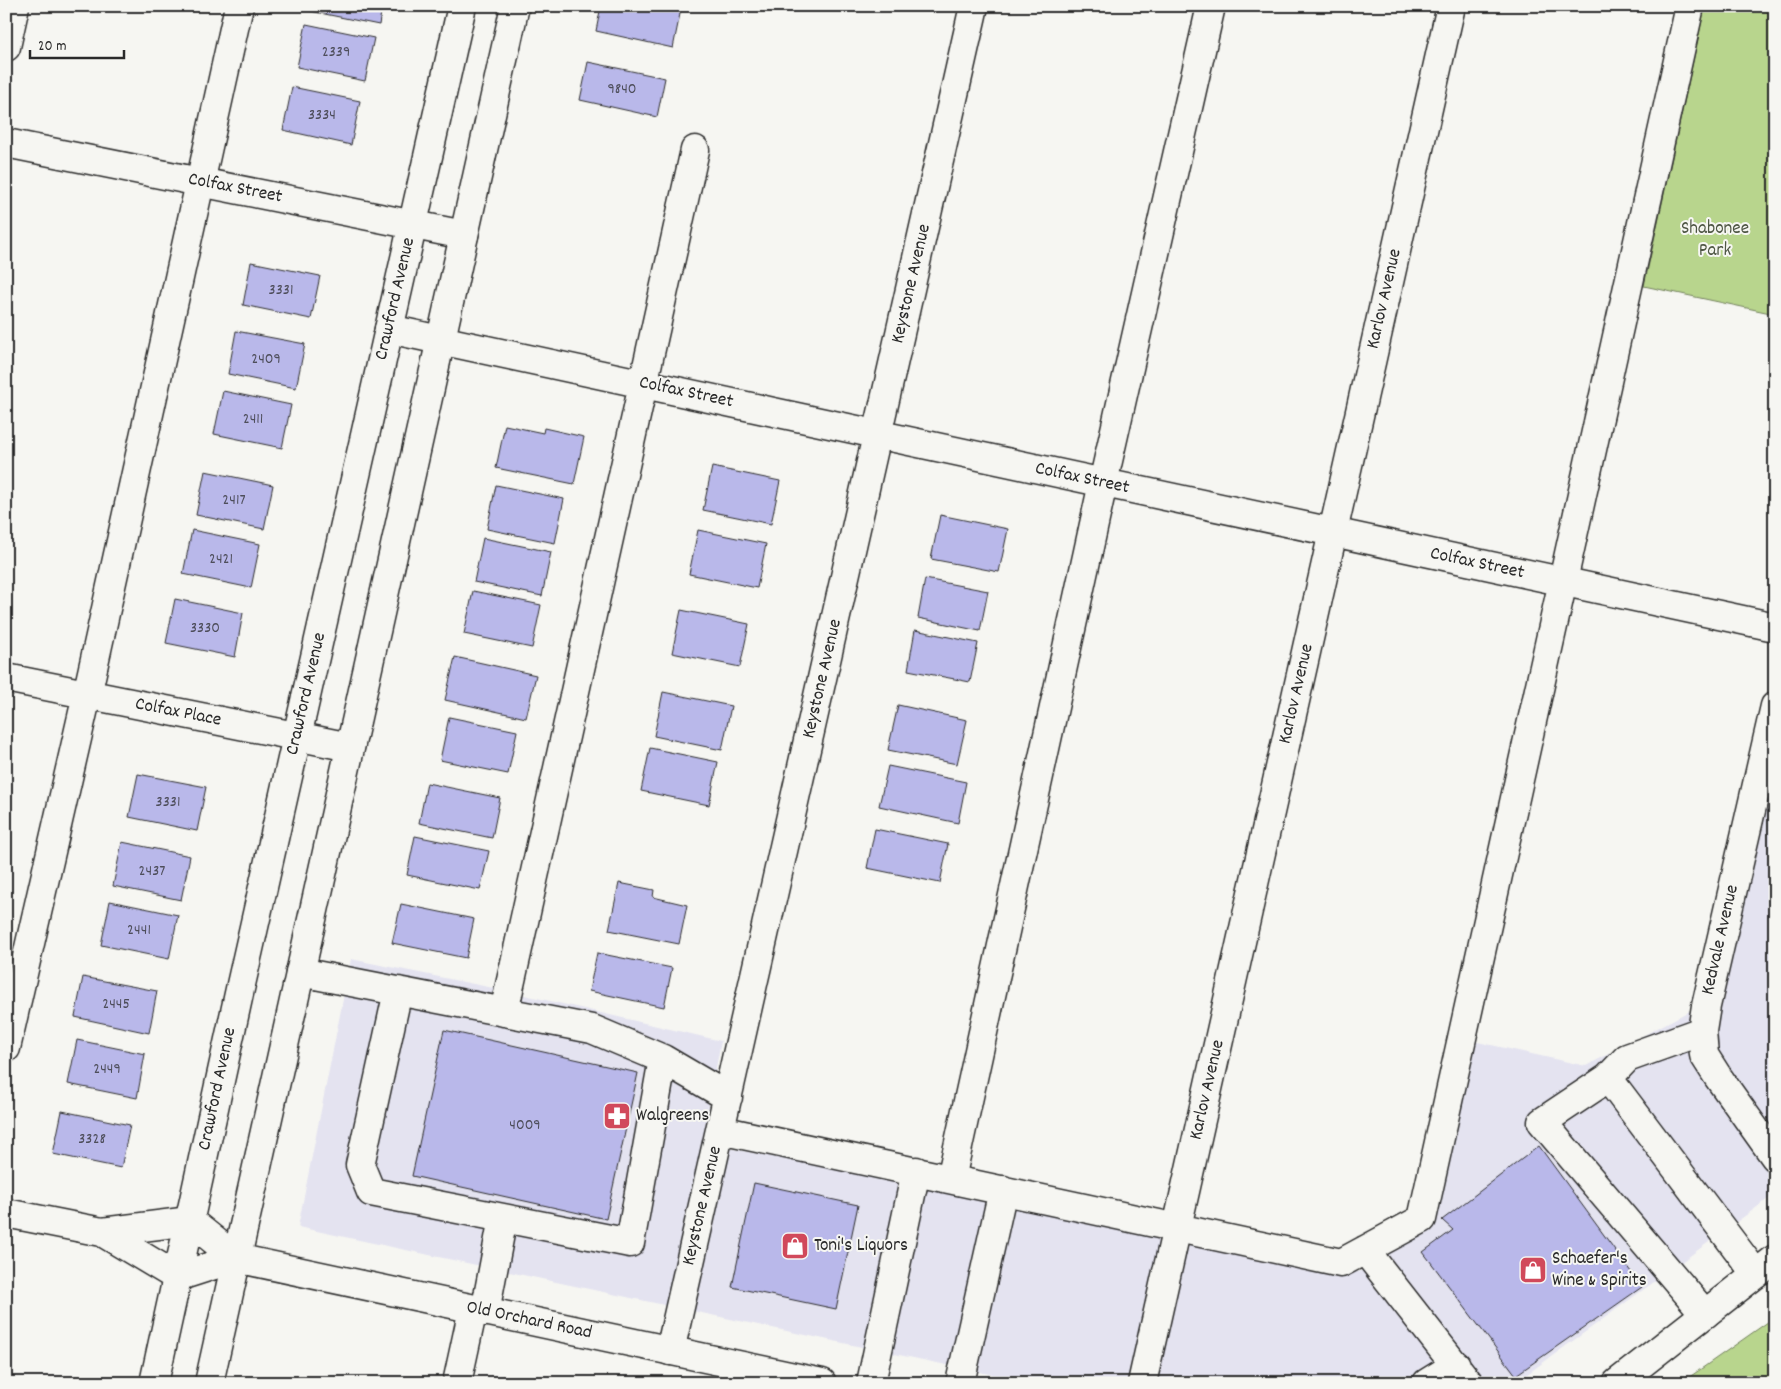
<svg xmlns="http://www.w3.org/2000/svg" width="1781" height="1389" viewBox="0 0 1781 1389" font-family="Dekko,sans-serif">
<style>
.built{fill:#e4e3f0}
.green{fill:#b8d58d;stroke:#72805c}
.building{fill:#b9b8ea;stroke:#2b2b2b}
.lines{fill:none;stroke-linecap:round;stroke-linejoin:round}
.minor-casing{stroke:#2b2b2b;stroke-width:31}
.major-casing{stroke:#2b2b2b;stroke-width:31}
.minor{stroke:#f6f6f2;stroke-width:28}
.major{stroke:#f6f6f2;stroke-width:28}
.labels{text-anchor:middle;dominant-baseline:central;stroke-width:4;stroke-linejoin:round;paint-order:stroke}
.number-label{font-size:16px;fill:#4e4e5b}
.street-label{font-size:19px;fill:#2b2b2b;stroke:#f6f6f2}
.park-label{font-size:19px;fill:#4e5644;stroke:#f6f6f2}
.poi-label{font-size:19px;fill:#2b2b2b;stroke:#f6f6f2;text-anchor:start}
</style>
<rect width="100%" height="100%" fill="#f6f6f2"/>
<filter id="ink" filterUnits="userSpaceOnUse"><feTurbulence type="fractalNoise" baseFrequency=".02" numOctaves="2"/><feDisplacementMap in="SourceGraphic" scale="10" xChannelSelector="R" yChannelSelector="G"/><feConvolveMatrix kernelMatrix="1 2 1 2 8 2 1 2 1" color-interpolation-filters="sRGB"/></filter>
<g filter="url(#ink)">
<path class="built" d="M1775 746V1194L1515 1383H1031L298 1227 351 959 503 990 721 1041 702 1143 1359 1272 1433 1220 1473 1041 1586 1066 1712 999Z"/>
<path class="green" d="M1705 6H1775V314L1644 286Z
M1775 1317V1383H1681Z"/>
<path class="building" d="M311 6H382L379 25 310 11Z
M601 6H669L681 9 673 48 596 31Z
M306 24 374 38 365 81 297 67Z
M588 62 665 78 657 117 580 100Z
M292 87 360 101 351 145 283 130Z
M251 262 320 276 311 319 243 305Z
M236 331 305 344 296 388 228 374Z
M223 391 291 405 282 448 214 434Z
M505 425 543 433 544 428 584 437 574 484 496 468Z
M712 467 780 481 771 524 703 510Z
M205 471 273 485 264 529 196 515Z
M496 485 564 499 555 543 487 529Z
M940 515 1008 529 999 572 931 559Z
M192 530 260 544 251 588 183 574Z
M698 530 766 544 757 588 689 574Z
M483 538 551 552 542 596 474 582Z
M925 579 988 591 980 631 918 618Z
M473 591 541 605 532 648 464 634Z
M175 599 243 613 235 657 166 643Z
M681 610 749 624 740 667 672 653Z
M915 630 978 643 970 682 908 670Z
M455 657 536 675 526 718 445 700Z
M663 692 731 706 722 750 654 736Z
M898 705 967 720 957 764 888 750Z
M449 717 517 731 508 774 440 760Z
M650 748 718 762 709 805 641 791Z
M888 766 966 782 958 823 879 806Z
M138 774 206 787 197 831 129 817Z
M427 783 500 798 492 838 419 823Z
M875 829 948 844 940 883 867 868Z
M415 836 489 851 480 890 407 875Z
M122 842 190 856 181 900 113 886Z
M619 883 654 890 653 897 687 905 679 944 609 930Z
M110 901 178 915 169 959 101 945Z
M401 904 474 919 466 958 392 943Z
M597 953 672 968 664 1007 589 991Z
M83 977 157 991 149 1033 75 1017Z
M444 1030 638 1073 606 1219 412 1176Z
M77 1040 145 1054 137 1098 68 1084Z
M62 1111 130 1125 121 1168 53 1154Z
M1539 1146 1642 1287 1516 1375 1423 1252 1453 1230 1442 1220Z
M754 1183 858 1205 836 1309 732 1287Z"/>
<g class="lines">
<g class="minor-casing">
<path id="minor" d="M6 47 15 6
M6 143 464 235
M389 329C851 428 1312 530 1775 627
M6 678 350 747
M1775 706 1706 1006 1702 1031 1704 1055 1718 1077 1775 1157
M300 972 592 1029 663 1059 728 1097
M398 991 360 1165 371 1192 630 1243 663 1059
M504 1012 695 150
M1702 1031 1627 1058 1608 1078 1542 1122 1705 1314
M6 1048 87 695 239 6
M1608 1078 1756 1274
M720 1130 1341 1263 1422 1219 1690 6
M951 1179 1103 483 1211 6
M6 1213 102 1232 190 1221
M102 1232 177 1277
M1365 1250 1469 1383
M485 1312 503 1218
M670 1351 974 6
M457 1383 473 1309
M871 1383 916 1171
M960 1383 1003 1190
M1142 1383 1451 6
M1427 1383 1456 1365"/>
</g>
<g class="major-casing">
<path id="major" d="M190 1221 236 1258 822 1383
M177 1277 236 1258
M154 1383 240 989 462 6
M209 1383 515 6
M1617 1383 1775 1259"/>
</g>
<use href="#minor" class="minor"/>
<use href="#major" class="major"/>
</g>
</g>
<defs>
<g id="pharmacy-square" transform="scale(1.4375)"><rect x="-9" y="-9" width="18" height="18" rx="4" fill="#d1495b" stroke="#f6f6f2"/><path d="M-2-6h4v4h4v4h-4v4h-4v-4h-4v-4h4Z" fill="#fff"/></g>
<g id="shop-square" transform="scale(1.4375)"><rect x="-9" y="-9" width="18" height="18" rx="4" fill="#d1495b" stroke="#f6f6f2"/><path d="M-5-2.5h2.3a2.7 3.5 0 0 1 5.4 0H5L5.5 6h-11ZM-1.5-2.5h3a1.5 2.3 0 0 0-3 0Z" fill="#fff"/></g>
</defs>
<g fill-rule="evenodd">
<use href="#pharmacy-square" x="617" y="1116"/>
<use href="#shop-square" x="795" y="1246"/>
<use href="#shop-square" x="1533" y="1270"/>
</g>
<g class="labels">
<g class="number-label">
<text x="336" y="52">2339</text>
<text x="622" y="89">9840</text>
<text x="322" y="115">3334</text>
<text x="281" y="290">3331</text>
<text x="266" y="359">2409</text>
<text x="253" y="419">2411</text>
<text x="234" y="500">2417</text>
<text x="221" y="559">2421</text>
<text x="205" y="628">3330</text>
<text x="168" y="802">3331</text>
<text x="152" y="871">2437</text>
<text x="139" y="930">2441</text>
<text x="116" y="1004">2445</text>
<text x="107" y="1069">2449</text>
<text x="525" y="1125">4009</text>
<text x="92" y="1139">3328</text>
</g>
<g class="street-label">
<text transform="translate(235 189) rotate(11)">Colfax Street</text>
<text transform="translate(912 284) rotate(-77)">Keystone Avenue</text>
<text transform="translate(396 299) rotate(-77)">Crawford Avenue</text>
<text transform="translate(1385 299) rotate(-77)">Karlov Avenue</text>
<text transform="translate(686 393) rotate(12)">Colfax Street</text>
<text transform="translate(1082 479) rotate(12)">Colfax Street</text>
<text transform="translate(1477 564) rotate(12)">Colfax Street</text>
<text transform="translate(823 679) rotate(-77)">Keystone Avenue</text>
<text transform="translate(307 694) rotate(-77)">Crawford Avenue</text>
<text transform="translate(1297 694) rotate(-77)">Karlov Avenue</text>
<text transform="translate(178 713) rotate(11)">Colfax Place</text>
<text transform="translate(1721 940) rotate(-77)">Kedvale Avenue</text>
<text transform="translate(218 1089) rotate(-78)">Crawford Avenue</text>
<text transform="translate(1208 1090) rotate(-77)">Karlov Avenue</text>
<text transform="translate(703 1206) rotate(-77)">Keystone Avenue</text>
<text transform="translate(529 1321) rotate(12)">Old Orchard Road</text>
</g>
<g class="park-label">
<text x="1715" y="229">Shabonee<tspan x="1715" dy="22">Park</tspan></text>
</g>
<g class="poi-label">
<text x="636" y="1116">Walgreens</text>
<text x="814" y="1246">Toni's Liquors</text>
<text x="1552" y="1259">Schaefer's<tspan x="1552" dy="22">Wine &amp; Spirits</tspan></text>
</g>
</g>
<rect width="1781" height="1389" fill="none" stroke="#f6f6f2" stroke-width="25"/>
<rect x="12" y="12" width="1756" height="1364" fill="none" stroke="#2b2b2b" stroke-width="2" filter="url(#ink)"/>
<path d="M30 50v8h94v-8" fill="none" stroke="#2b2b2b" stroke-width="2.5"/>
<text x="38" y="50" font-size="15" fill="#2b2b2b" stroke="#f6f6f2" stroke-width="4" paint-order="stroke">20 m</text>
</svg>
